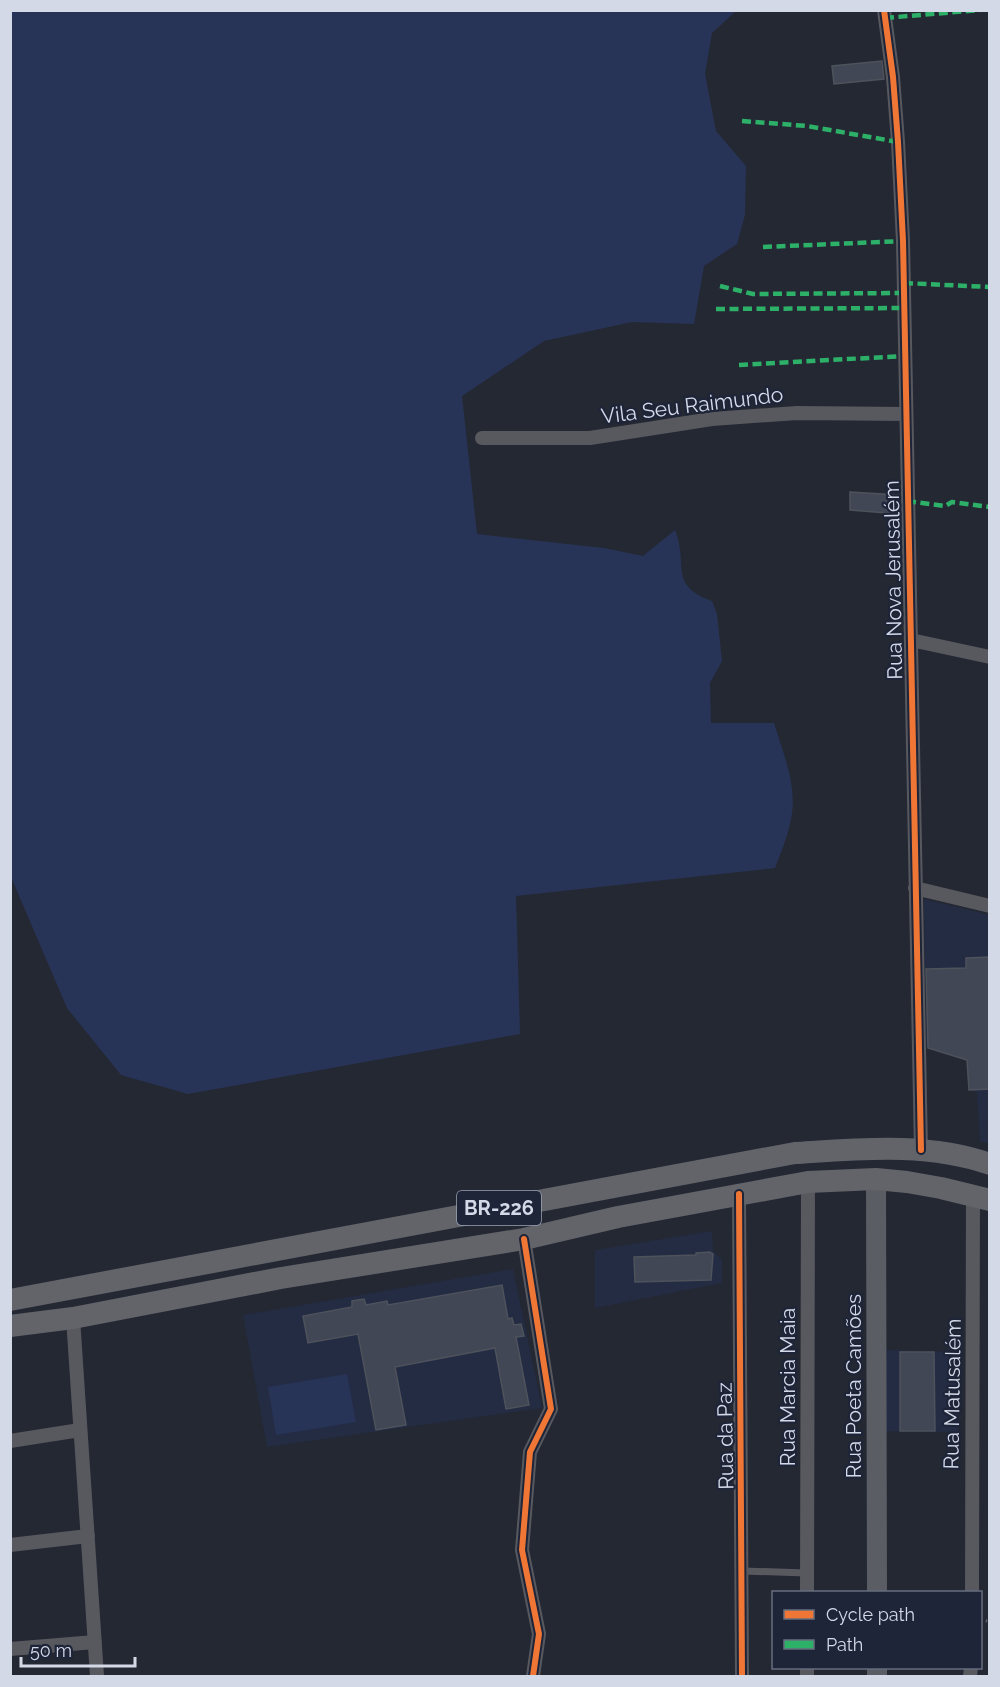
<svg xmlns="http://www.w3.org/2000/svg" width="1000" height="1687" viewBox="0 0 1000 1687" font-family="Raleway,sans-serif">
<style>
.built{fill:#242c44}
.green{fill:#283457}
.building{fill:#424756;stroke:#4e525b;stroke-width:1.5}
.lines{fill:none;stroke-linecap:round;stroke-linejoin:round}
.path{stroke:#606167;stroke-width:3;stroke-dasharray:1.5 4.5;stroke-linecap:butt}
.lane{stroke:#58595f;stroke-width:7}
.street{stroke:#58595f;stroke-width:14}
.secondary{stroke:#5a5d63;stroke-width:20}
.primary{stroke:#62646a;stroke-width:22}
.quiet{stroke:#2db169;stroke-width:4.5;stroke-dasharray:9 4.5;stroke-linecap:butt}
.cycleway-casing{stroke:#1e2539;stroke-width:10}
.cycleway{stroke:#f07635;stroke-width:6}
.labels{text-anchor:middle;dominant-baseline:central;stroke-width:4.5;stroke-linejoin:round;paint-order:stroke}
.shield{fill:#1e2539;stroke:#9da3b3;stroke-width:1.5}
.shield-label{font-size:20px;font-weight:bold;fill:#d4d9e7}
.street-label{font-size:21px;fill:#d4d9e7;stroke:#1e2539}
</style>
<rect width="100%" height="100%" fill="#242833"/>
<path class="built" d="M924 899 989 915V1144L980 1141 977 1092 969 1090 967 1060 926 1047Z
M712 1231 713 1251 722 1260V1283L595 1308V1250Z
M513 1269 542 1408 267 1447 243 1315Z
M881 1350 959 1352 958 1432 880 1431Z"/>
<path class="green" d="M10 11H736L712 33 705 74 716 131 746 166 745 215 737 244 704 266 694 324 632 322 544 341 462 396 477 534 604 548 643 556 675 530C689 566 668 585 712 601L717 614 722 661 710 683 711 723H774C783 753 798 787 791 819 788 836 781 852 775 868L516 896 520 1034 188 1094 121 1075 67 1008 11 877Z
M347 1374 356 1422 276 1435 268 1387Z"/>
<path class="building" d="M882 61 884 79 834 84 832 66Z
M850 492 899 495V514L850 510Z
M990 957V1089L969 1090 967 1060 928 1048 926 969 966 968V958Z
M710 1252 713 1254 711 1280 635 1282 634 1257 696 1255V1253Z
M502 1285 508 1319 512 1318 514 1325 521 1324 524 1336 516 1337 529 1405 506 1409 495 1348 395 1367 406 1425 376 1430 358 1334 308 1343 303 1316 352 1307V1301L364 1299 366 1305 387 1301 388 1305Z
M900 1352H934L935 1431H900Z"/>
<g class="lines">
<path class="path" d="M980 1619 990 1622"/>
<path class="lane" d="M743 1571 807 1573"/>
<path class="street" d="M884 10 893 77 898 142 903 241 921 1150
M482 438H590L712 419 797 413 906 414
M911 640 990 657
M915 888 990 906
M739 1194 742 1676
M524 1239 551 1409 530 1452 522 1550 539 1634 533 1676
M73 1318 97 1676
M10 1441 80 1430
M10 1545 88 1536
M807 1592 808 1182
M972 1592 973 1195
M10 1649 95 1642
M807 1676V1668
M970 1676 971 1668"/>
<path class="secondary" d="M876 1179 877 1592
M877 1668V1676"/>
<path class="primary" d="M10 1300 795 1153C859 1149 928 1142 990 1164
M10 1326 73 1318 281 1278 524 1239 618 1217 808 1182 876 1179 907 1182 941 1188 990 1200"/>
<path class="quiet" d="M885 18 980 10
M742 121 807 126 898 142
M763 247 903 241
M904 283 990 287
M720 286 753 294 904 293
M716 309 904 308
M739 365 904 356
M907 501 945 506 952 502 990 507"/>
<g class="cycleway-casing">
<path id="cycleway" d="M884 10 893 77 898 142 903 241 921 1150
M739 1194 742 1676
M524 1239 551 1409 530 1452 522 1550 539 1634 533 1676"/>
</g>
<use href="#cycleway" class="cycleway"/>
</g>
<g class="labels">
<rect class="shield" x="457" y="1191" width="84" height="34" rx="4.5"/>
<g class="shield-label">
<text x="499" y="1208">BR-226</text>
</g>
<g class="street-label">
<text transform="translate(692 405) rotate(-7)">Vila Seu Raimundo</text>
<text transform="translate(893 580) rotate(-91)">Rua Nova Jerusalém</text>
<text transform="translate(853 1386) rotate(-90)">Rua Poeta Camões</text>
<text transform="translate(787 1387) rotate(-90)">Rua Marcia Maia</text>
<text transform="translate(952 1394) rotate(-89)">Rua Matusalém</text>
<text transform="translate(725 1436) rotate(-91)">Rua da Paz</text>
</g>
</g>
<rect width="1000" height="1687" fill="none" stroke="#d4d9e7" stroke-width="24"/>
<rect x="772" y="1591" width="210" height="78" fill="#1e2539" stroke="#676d7f" stroke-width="1.5"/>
<rect x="784" y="1610" width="30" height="9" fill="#f07635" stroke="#676d7f" stroke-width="1.5"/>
<text x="826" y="1621" font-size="18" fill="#d4d9e7">Cycle path</text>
<rect x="784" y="1640" width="30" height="9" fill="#2db169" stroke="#676d7f" stroke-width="1.5"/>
<text x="826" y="1651" font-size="18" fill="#d4d9e7">Path</text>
<path d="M21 1657v9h114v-9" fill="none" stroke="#d4d9e7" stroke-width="3"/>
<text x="30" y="1657" font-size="18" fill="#d4d9e7" stroke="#1e2539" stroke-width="4.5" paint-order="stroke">50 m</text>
</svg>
